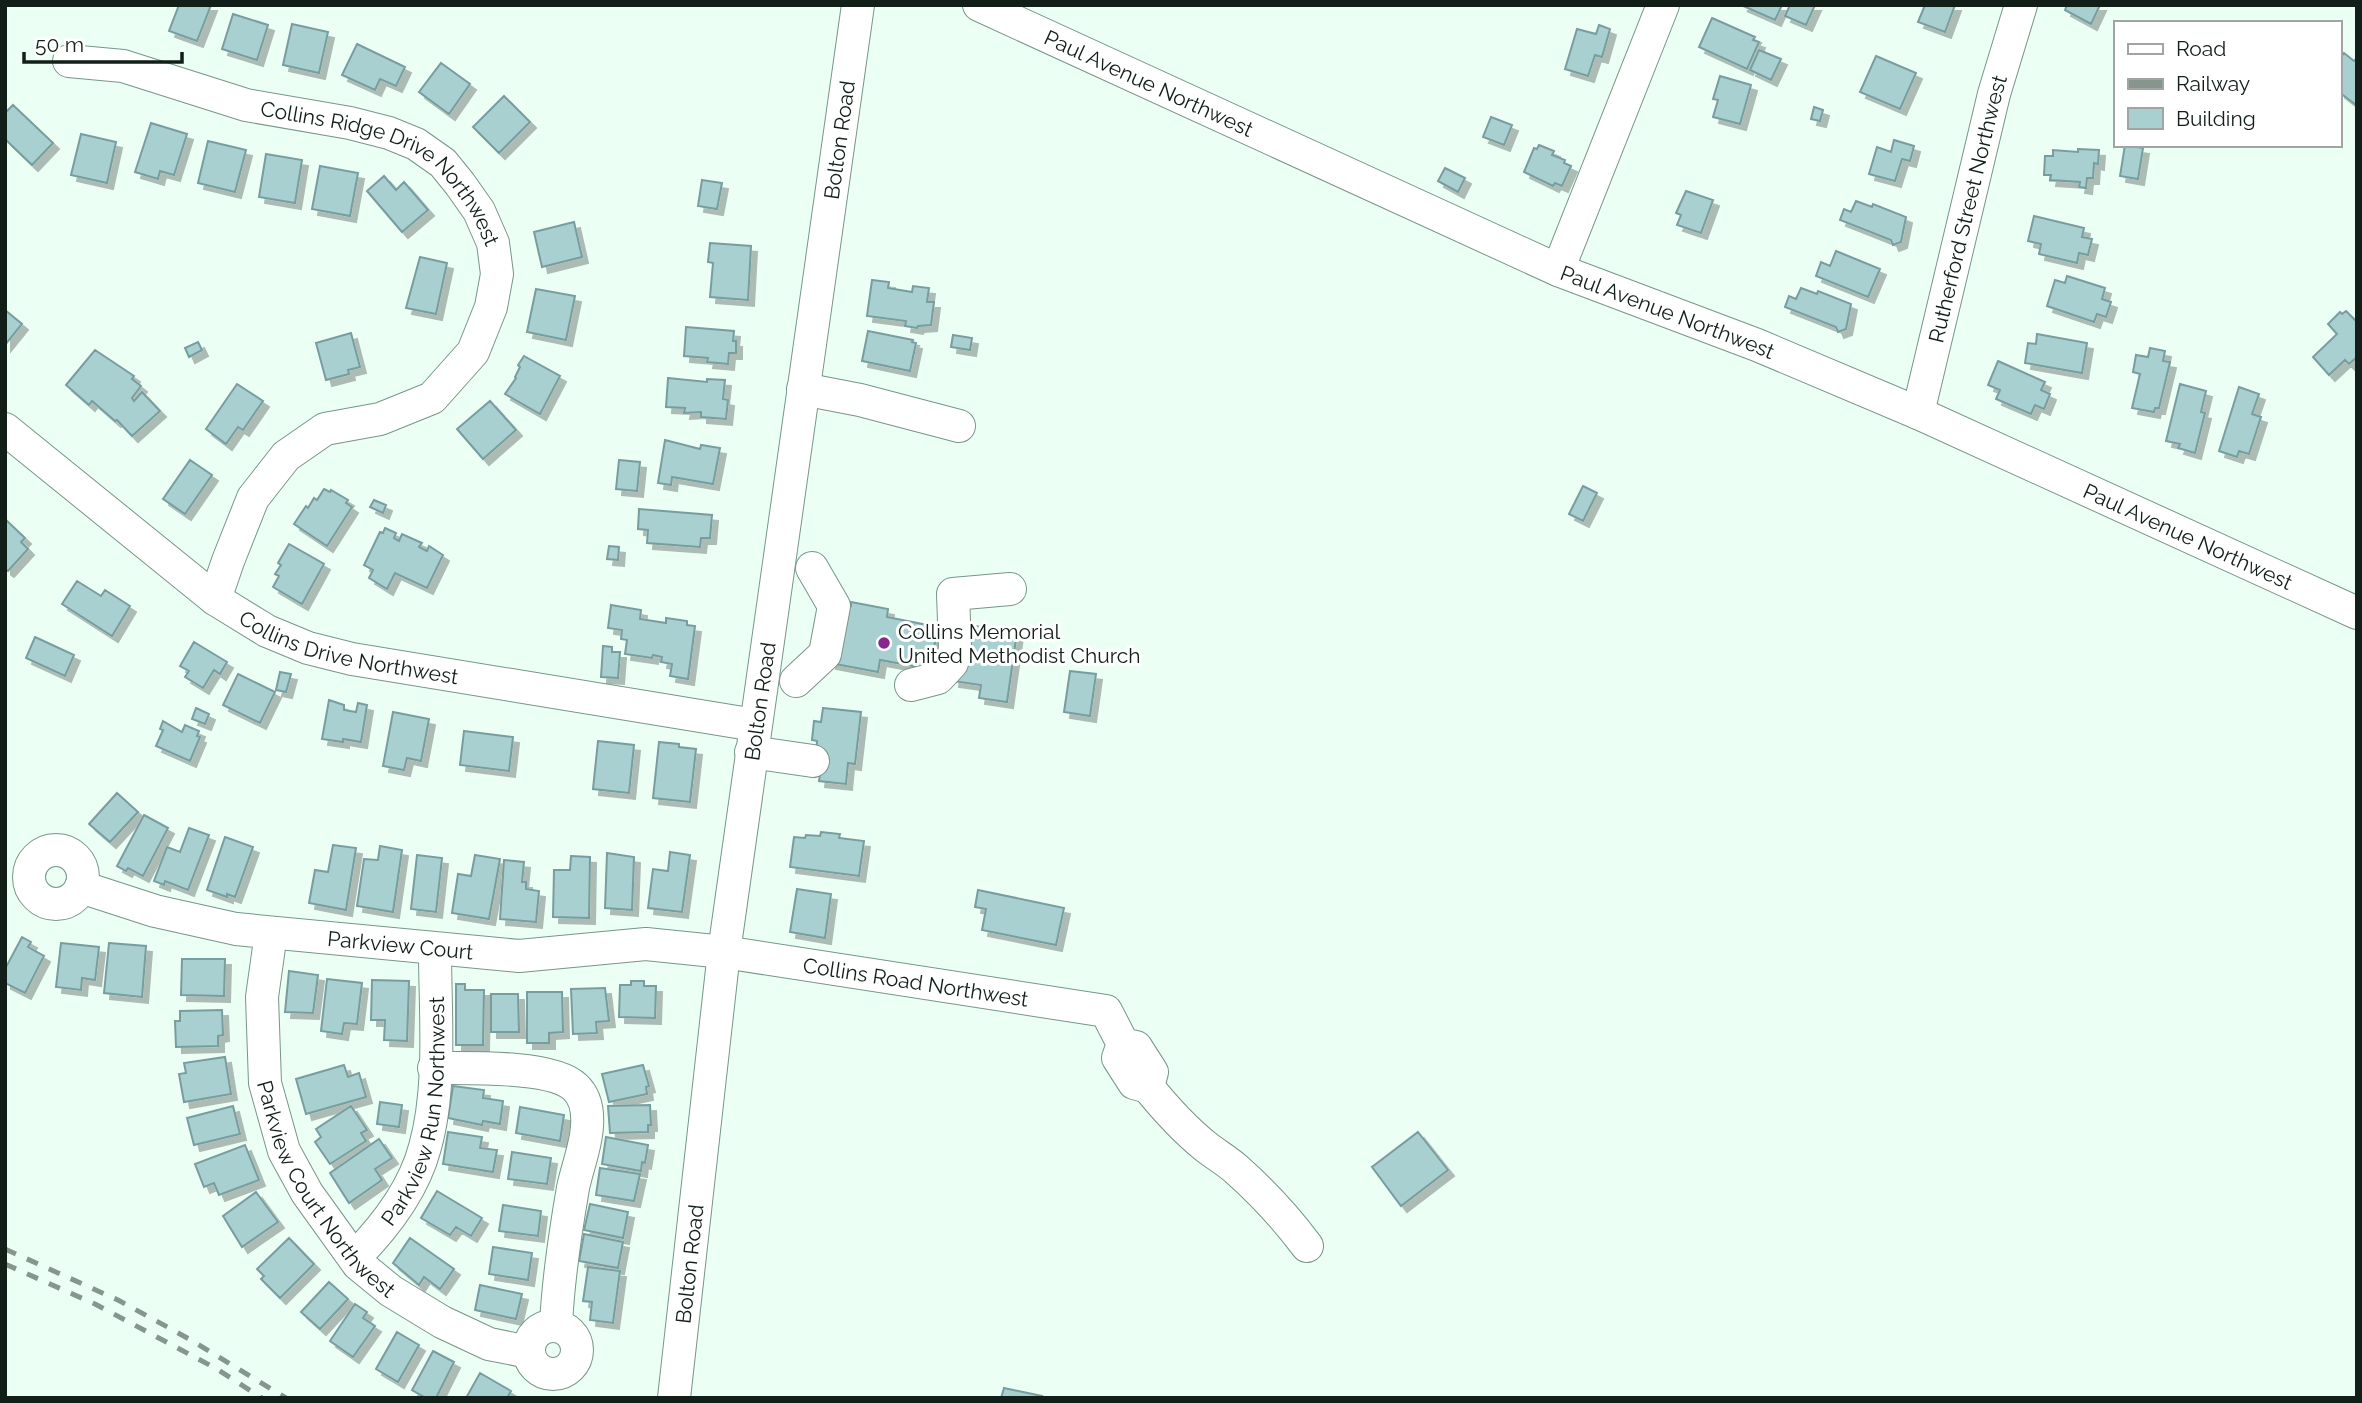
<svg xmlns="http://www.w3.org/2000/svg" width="2362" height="1403" viewBox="0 0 2362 1403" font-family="Raleway,sans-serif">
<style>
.building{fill:#a9d0d0;stroke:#789d9e;stroke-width:2;filter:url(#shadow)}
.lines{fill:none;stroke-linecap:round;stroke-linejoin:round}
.minor-casing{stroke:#779688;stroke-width:34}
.minor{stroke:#fff;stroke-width:32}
.rail{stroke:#85968e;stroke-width:5;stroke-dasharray:12 12;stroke-linecap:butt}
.poi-dot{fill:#862791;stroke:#fff;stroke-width:2.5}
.labels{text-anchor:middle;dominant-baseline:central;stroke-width:6;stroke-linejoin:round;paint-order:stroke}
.street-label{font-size:21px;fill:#121f19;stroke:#fff}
.poi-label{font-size:21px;fill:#121f19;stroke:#fff;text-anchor:start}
</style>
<defs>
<filter id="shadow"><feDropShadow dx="6" dy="6" stdDeviation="0" flood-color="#0004"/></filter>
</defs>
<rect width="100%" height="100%" fill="#ebfff5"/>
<path class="building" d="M179 5H211L197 41 169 31Z
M1741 5H1782L1775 20Z
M1790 5H1815L1806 25 1785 16Z
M1925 5H1955L1945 32 1918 22Z
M2067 5H2100L2091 24 2065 10Z
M233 14 268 25 257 60 222 49Z
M1712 18 1755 37 1753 40 1759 42 1747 69 1699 47Z
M292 24 328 32 319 73 283 65Z
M1599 25 1610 29 1602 57 1595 55 1588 76 1565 69 1577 29 1596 34Z
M357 44 405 67 396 86 380 79 375 90 342 75Z
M1759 50 1781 59 1771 80 1750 70Z
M2344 53 2354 61 2357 58 2356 105 2339 92V59Z
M1876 56 1916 73 1900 109 1860 92Z
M441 63 470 84 449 114 419 92Z
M1720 76 1751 85 1740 124 1713 117 1718 100 1713 99Z
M504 96 530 122 499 153 473 127Z
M13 105 53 143 32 165 5 139V113Z
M1814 107 1823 110 1820 121 1811 119Z
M1491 117 1512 125 1504 145 1483 137Z
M151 123 187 134 174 175 160 171 158 179 135 172Z
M81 134 116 142 107 183 71 175Z
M1894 140 1914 146 1910 161 1902 159 1895 181 1869 174 1877 147 1891 152Z
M208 141 246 150 235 192 198 183Z
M1539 145 1554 151 1552 155 1565 160 1564 163 1571 166 1562 186 1555 183 1553 186 1524 172 1534 148 1537 149Z
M2125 145 2143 148 2138 179 2120 176Z
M2078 149 2099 150 2098 164 2094 163 2093 178H2087L2086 188 2079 187 2080 182 2050 180 2051 175H2044L2045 156H2053V150L2078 152Z
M266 154 302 160 295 203 259 197Z
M320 166 358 173 350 216 312 209Z
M1445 168 1465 178 1458 192 1438 181Z
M384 176 396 190 404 182 428 210 402 232 367 191Z
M702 180 722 183 717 209 698 206Z
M1686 191 1713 200 1701 233 1677 225 1681 215 1676 213Z
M1856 201 1872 207 1873 204 1906 217 1901 242 1893 245 1891 240 1840 220 1844 209 1851 212Z
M2034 216 2084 228 2082 237 2092 239 2088 255 2079 253 2077 263 2039 254 2041 244 2028 241Z
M574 222 582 257 542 267 534 232Z
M710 243 751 246 748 300 710 297 713 263 708 262Z
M1836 251 1880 269 1868 297 1816 276 1821 262 1830 266Z
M420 257 447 263 436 314 406 308Z
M2067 276 2105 288 2102 299 2111 302 2106 317 2097 314 2094 322 2047 306 2055 280 2065 283Z
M872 280 889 282 888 288 912 292 913 286 929 288 927 302H934L931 325 918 326 917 328 905 326 906 321 867 316Z
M1801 288 1817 294 1818 291 1851 304 1846 329 1838 332 1836 327 1785 307 1789 296 1796 299Z
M536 289 575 296 566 340 527 332Z
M5 310 22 324 5 345Z
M2346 311 2357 322V357L2349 364 2345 360 2329 375 2313 357 2337 334 2328 324 2340 312 2342 314Z
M686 327 734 331 733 341H736V353H729L728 364 707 362 708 358 684 356Z
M868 331 913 340 912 342 916 343 910 371 862 361Z
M351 333 360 367 348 370 349 374 326 380 316 343Z
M2037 334 2087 343 2082 373 2025 363 2028 343 2036 344Z
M953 335 972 338 970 350 951 347Z
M198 342 202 350 189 357 185 348Z
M2150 348 2165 351 2163 361 2170 362 2159 408H2155L2154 412 2132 408 2140 374 2133 372 2136 355 2148 357Z
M95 350 134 376 132 379 141 386 132 398 134 401 142 392 160 411 132 436 117 420 115 421 92 401 89 405 66 385Z
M524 356 560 376 540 414 505 394 516 378 515 377 520 367 518 365Z
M1998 361 2045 382 2041 390 2050 394 2044 409 2035 405 2031 414 1996 399 2000 390 1988 385Z
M668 378 707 382V379L725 380 723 399 728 400 726 419 701 417V412L684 413 685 408 666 407Z
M237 384 263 401 243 430 238 427 226 444 206 429Z
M2180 384 2206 391 2201 412 2205 413 2195 453 2178 448 2180 444 2166 441Z
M2239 387 2259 394 2252 414 2261 417 2249 454 2239 451 2237 457 2219 451Z
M490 401 516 430 483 459 457 429Z
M665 440 700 449 701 445 720 448 713 484 672 477 671 485 658 483Z
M190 460 212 475 185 514 163 499Z
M619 460 640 462 637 491 616 489Z
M1583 486 1597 493 1583 521 1569 514Z
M324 489 330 492 331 490 348 500 346 503 352 507 327 546 294 524 306 506 308 508 314 498 317 500Z
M374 500 386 505 383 513 370 507Z
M639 509 712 515 710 538H701L700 547 647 543 648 530 638 529Z
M5 519 25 538 21 542 28 549 8 571 5 569Z
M385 528 396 533 394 538 399 541 402 534 422 543 419 547 427 551 429 546 443 555 427 588 395 573 387 589 369 578 373 570 364 565 380 532 383 533Z
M289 544 324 564 302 604 273 587 279 576 275 574 281 565 278 563Z
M609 546 619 547 618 560 607 559Z
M77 581 101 596 105 590 130 606 112 636 62 604Z
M851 602 888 609 887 617 938 627 930 669 880 660 878 672 830 663 841 604 851 606Z
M611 605 641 610 640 619 666 623V618L687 621V625L695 626 688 679 670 676 672 664 661 662 662 657 653 655 652 658 625 654 627 640 621 639 622 630 608 628Z
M961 624 1017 632 1007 702 979 698 981 685 953 681Z
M35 637 74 655 65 676 26 658Z
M194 642 227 662 220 674 214 670 203 688 185 677 189 671 180 666Z
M603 646 612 647V652H620L618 678 601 677Z
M1070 671 1096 674 1090 716 1064 712Z
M280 672 291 674 286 692 276 690Z
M238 674 275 692 260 723 223 705Z
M329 700 344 705V710L356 712 358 703 367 705 361 742 343 739V742L322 739Z
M196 708 209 714 205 724 192 719Z
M823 708 861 712 855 764 848 763 846 784 819 781 822 759 816 758 817 741 812 740 814 721 821 722Z
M393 712 429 719 421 761 407 758 404 770 383 766Z
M163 721 182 732 185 725 199 731 197 736 200 737 190 761 156 746 163 730 160 729Z
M464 731 513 737 509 771 460 765Z
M598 741 634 745 629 793 593 789Z
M659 742 679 744V747L696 749 690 802 653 798Z
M117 793 138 812 110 842 89 824Z
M144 815 168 828 143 876 128 868 126 871 117 866Z
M189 828 209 835 188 890 165 881 164 885 154 881 167 847 180 852Z
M821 832 840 834 839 838 864 841 859 876 790 867 794 837 805 838 806 835 820 836Z
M225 837 253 847 235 897 227 894V897L207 890Z
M333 845 356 848 346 910 309 903 315 870 328 872Z
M380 846 402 850 393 912 357 906 364 859 378 860Z
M670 852 690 855 682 912 648 908 653 869 668 871Z
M607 853 634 857 632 910 605 908Z
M417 855 442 858 436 912 411 909Z
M475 855 500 859 489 919 452 913 458 874 471 876Z
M571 856 590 857 589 918 553 917 554 870H570Z
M504 860 524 862 522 882H526V889L539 891 536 922 500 919Z
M797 889 831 894 825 938 790 932Z
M978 890 1064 908 1056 945 982 930 986 909 975 907Z
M22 937 31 942 28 947 44 956 25 993 5 983V969Z
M61 943 99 947 95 980 82 978 81 990 56 987Z
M109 943 146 946 142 997 104 993Z
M182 959H225L224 996 181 995Z
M289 971 318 975 313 1013 285 1012Z
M327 979 362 983 357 1024 344 1023 342 1034 321 1031Z
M372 980 409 981 407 1041 384 1040 385 1020H371Z
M631 981H644V986H656L655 1018 619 1017 620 985H631Z
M456 984H465V990H484L483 1045H456Z
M605 988 609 1021 596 1022 597 1033 573 1034 571 989Z
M527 992H562L563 1032 549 1033V1043H527Z
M491 994H518L519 1032H491Z
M222 1010 223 1035 218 1036V1046L176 1047 175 1021H180V1011Z
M225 1057 231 1094 184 1102 179 1074 186 1073 184 1063Z
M344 1065 348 1077 359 1073 366 1097 306 1114 296 1079Z
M643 1065 649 1086 646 1087 647 1094 609 1102 602 1074Z
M453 1086 484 1090 483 1098 503 1101 500 1124 483 1121 482 1125 448 1118Z
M380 1102 402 1105 399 1127 377 1124Z
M650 1105 651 1125H648V1132L610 1133 608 1106Z
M233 1106 240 1134 194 1145 187 1118Z
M351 1106 367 1130 361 1133 366 1141 330 1164 315 1142 321 1137 316 1129Z
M520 1107 564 1115 560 1141 516 1133Z
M448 1132 482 1137 480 1148 497 1150 493 1172 443 1164Z
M1418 1132 1448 1170 1401 1206 1372 1167Z
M606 1137 648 1145 645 1163 642 1162 641 1171 602 1164Z
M379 1139 392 1158 375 1169 382 1180 349 1203 330 1173Z
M245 1145 259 1180 219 1195 214 1183 204 1187 195 1164Z
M512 1152 551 1158 547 1184 508 1179Z
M600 1168 640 1174 634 1201 596 1195Z
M437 1191 482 1218 471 1236 456 1227 450 1235 421 1218Z
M256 1192 278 1222 242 1247 223 1216Z
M590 1204 628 1212 623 1238 584 1230Z
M503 1205 541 1211 538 1236 499 1231Z
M584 1234 623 1242 618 1268 579 1261Z
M289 1238 314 1264 280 1298 261 1279 264 1276 257 1269Z
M410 1238 454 1269 440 1289 424 1277 419 1285 393 1263Z
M493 1247 532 1253 528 1280 489 1274Z
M588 1267 620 1271 613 1323 590 1320 592 1302 583 1301Z
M329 1282 348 1299 320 1329 301 1312Z
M480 1285 522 1294 516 1319 475 1310Z
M355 1304 367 1312 363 1318 375 1326 353 1357 330 1341Z
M397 1332 419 1345 398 1382 376 1369Z
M433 1351 454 1362 436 1398H426L412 1390Z
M480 1373 511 1391 507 1398H466Z
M1004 1388 1042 1396 1041 1398H1001Z"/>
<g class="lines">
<g class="minor-casing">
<g id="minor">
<path id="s1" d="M979 5 1558 270 1757 345 1918 413 2357 613"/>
<path id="s2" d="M69 61 123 66 246 105 350 123 389 133 416 144 443 163 460 184 479 211 493 243 497 274 491 307 473 352 432 398 380 419 325 429 286 456 253 498 228 561 215 599"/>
<path d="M1558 270 1663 5"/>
<path d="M803 389 860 400 959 426"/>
<path id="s3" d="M1918 413 1994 94 2021 5"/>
<path id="s4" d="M5 429 215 599 267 631 308 648 352 659 755 725"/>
<path d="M796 681 825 654 834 606 812 568"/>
<path d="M911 685 938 678 952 663 955 648 953 594 1010 589"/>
<path d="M751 752 813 761"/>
<circle cx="56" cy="877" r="27"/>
<path id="s5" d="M81 887 155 911 236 929 519 956 646 944 724 952 1106 1011 1123 1044 1118 1058 1134 1083 1148 1087 1152 1072 1136 1047 1123 1044"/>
<path id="s6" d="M271 933 262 997 265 1083 284 1151 307 1193 358 1264 391 1291 442 1322 489 1344 529 1352"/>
<path d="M434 1068C466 1068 552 1065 575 1087 586 1097 588 1112 587 1126 586 1147 577 1168 573 1188 565 1234 558 1279 556 1326"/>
<path d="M1148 1087C1165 1108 1184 1129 1205 1146 1215 1154 1227 1161 1236 1169 1262 1192 1286 1218 1307 1246"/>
<path id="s7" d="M354 1258C384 1228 414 1189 425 1147 442 1086 435 1013 435 950"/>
<circle cx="553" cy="1350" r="24"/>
<path id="s8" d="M674 1398 724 952 858 5"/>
</g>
</g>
<use href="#minor" class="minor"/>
<path class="rail" d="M5 1249 118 1300 191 1340 286 1398
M5 1264 95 1304 217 1369 262 1398"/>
</g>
<circle class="poi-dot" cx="884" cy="643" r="7"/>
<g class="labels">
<g class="street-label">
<text stroke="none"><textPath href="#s1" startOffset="187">Paul Avenue Northwest</textPath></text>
<text stroke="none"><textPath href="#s8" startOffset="1269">Bolton Road</textPath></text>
<text stroke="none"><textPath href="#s2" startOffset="343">Collins Ridge Drive Northwest</textPath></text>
<text stroke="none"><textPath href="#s3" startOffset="210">Rutherford Street Northwest</textPath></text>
<text stroke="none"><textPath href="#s1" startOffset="754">Paul Avenue Northwest</textPath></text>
<text stroke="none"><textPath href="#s1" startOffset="1321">Paul Avenue Northwest</textPath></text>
<text stroke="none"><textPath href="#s4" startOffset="415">Collins Drive Northwest</textPath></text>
<text stroke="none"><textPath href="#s8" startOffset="702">Bolton Road</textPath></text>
<text stroke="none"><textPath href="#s5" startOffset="326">Parkview Court</textPath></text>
<text stroke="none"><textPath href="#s5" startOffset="845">Collins Road Northwest</textPath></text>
<text stroke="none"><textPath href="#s7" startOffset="166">Parkview Run Northwest</textPath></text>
<text stroke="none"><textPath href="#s6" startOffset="275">Parkview Court Northwest</textPath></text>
<text stroke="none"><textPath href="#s8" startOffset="135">Bolton Road</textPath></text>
</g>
<g class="poi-label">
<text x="898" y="631">Collins Memorial<tspan x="898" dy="24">United Methodist Church</tspan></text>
</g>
</g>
<rect width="2362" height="1403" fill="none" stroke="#121f19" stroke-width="14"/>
<rect x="2114" y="21" width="228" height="126" fill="#ffffff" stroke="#a0a5a3" stroke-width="2"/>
<rect x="2128" y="44" width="35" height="10" fill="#ffffff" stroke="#a0a5a3" stroke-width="2"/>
<text x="2176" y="56" font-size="21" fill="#121f19">Road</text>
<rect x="2128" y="79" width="35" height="10" fill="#85968e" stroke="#a0a5a3" stroke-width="2"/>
<text x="2176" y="91" font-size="21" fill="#121f19">Railway</text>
<rect x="2128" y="108" width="35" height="21" fill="#a9d0d0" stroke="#a0a5a3" stroke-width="2"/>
<text x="2176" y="126" font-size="21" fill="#121f19">Building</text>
<path d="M24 52v10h158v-10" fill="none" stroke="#121f19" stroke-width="3.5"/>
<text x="35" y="52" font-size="21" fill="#121f19" stroke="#ffffff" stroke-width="5" paint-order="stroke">50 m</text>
</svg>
